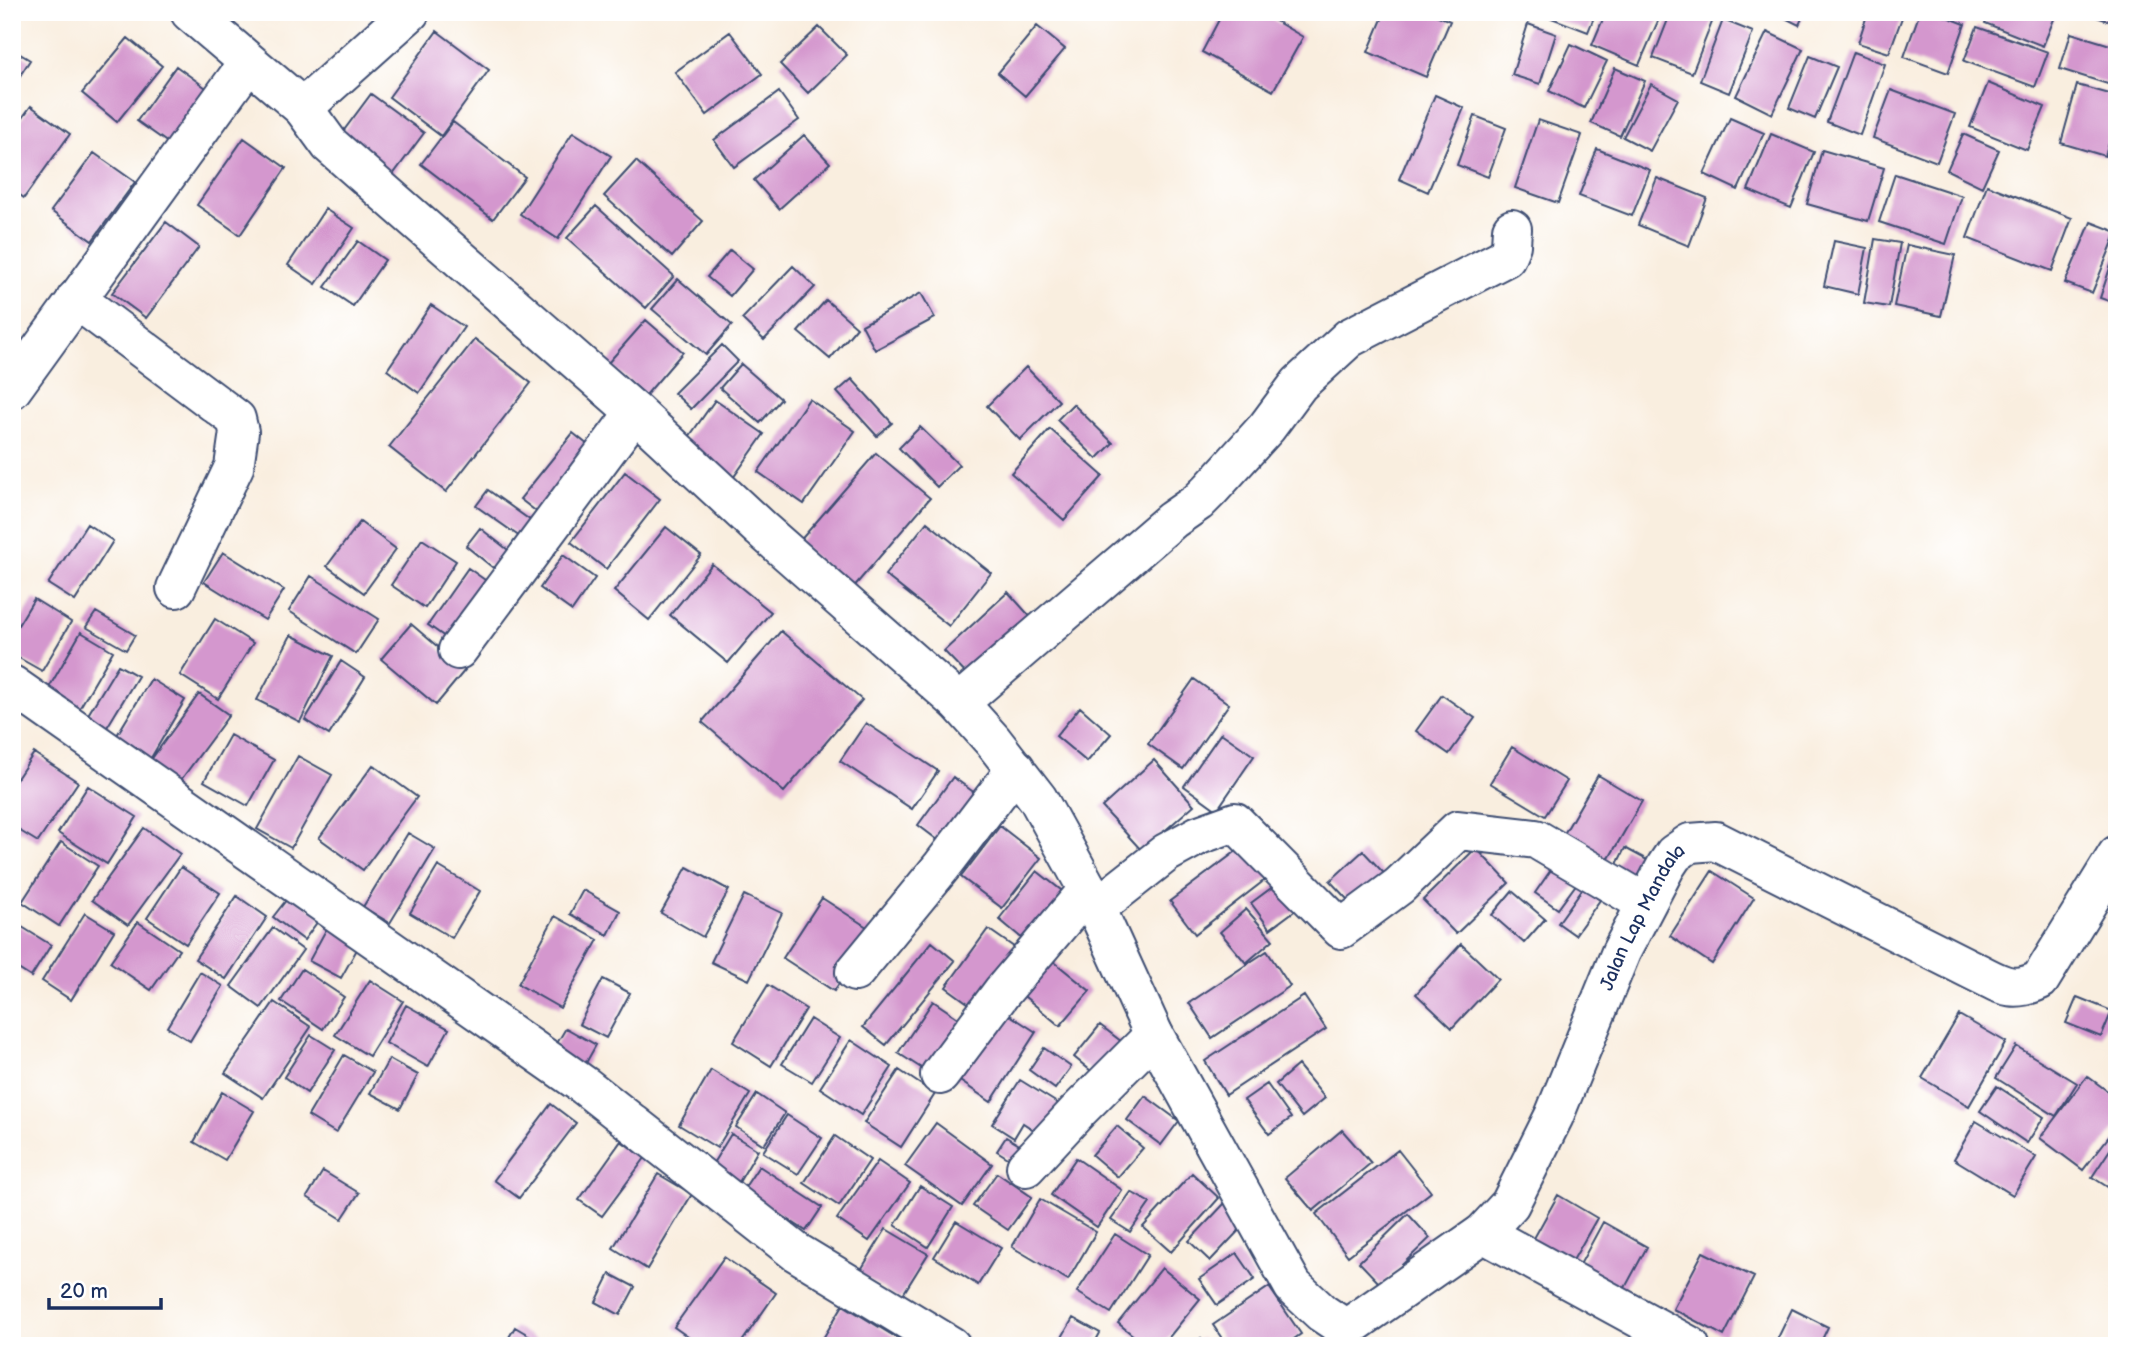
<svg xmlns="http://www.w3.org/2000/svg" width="2129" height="1358" viewBox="0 0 2129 1358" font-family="'Balsamiq Sans',sans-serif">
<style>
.building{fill:#d497ce}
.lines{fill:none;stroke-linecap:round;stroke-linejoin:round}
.minor-casing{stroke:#3c4c71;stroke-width:42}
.minor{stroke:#fff;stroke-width:38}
.labels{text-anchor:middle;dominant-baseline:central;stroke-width:7;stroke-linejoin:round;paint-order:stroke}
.street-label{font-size:19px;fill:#1b2f5e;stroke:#fff}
</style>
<rect width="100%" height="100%" fill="#fff"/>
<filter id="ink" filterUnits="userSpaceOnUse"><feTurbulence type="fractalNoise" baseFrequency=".0143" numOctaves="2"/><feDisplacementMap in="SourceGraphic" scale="14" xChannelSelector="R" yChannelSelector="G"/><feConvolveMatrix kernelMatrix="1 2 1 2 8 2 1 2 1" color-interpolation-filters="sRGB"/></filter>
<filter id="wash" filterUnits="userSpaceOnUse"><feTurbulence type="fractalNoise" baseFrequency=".00686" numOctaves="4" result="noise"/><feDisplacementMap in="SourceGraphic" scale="28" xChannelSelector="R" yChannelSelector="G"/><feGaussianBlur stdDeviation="1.57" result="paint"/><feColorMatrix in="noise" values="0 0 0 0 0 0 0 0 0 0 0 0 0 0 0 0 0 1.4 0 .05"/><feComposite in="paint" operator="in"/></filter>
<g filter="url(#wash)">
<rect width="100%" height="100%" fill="#f9eedf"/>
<g id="blocks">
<path class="building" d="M1223 12H1260L1303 37 1273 91 1202 52Z
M1385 12H1429L1450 21 1426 77 1368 52Z
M1536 12H1596L1588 32Z
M1606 12H1662L1639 65 1592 45Z
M1671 12H1716L1692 73 1653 58Z
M1773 12H1805L1799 25Z
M1868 12H1904L1889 53 1858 43Z
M1920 12H1934L1965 24 1948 73 1904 57Z
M1989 12H2057L2043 46 1985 23Z
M2095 12H2117V24L2094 16Z
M1723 20 1753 32 1729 93 1700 81Z
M1528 24 1556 34 1540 84 1512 75Z
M1037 26 1065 49 1025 96 998 73Z
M819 27 847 55 808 93 780 64Z
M1977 27 2048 52 2035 87 1964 61Z
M437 31 489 70 441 136 389 97Z
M730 32 762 74 707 115 675 72Z
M1767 32 1803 49 1772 114 1736 96Z
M2071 33 2117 47V87L2060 69Z
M128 38 162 66 117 122 82 93Z
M1571 44 1607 61 1584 108 1549 91Z
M12 49 30 60 12 88Z
M1853 52 1885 64 1860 135 1827 122Z
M1810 56 1837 67 1815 119 1789 108Z
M176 66 217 96 178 150 137 121Z
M1615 68 1645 81 1620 136 1591 123Z
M1988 83 2045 107 2027 150 1970 127Z
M1651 84 1678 99 1650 151 1623 137Z
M2077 85 2117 96V117L2105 156 2061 143Z
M1891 90 1955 114 1937 162 1873 138Z
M779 92 799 120 734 167 714 140Z
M371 94 424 133 389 180 336 141Z
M1435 95 1464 108 1428 192 1399 179Z
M31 106 70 134 24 198 12 189V132Z
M1475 116 1506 128 1488 177 1457 165Z
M1730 118 1764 133 1738 190 1704 174Z
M1538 120 1582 135 1558 203 1515 188Z
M453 122 525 177 493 219 421 164Z
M573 132 611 156 558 239 520 214Z
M1771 134 1814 152 1791 208 1748 190Z
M1963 134 1999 150 1982 187 1947 170Z
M804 135 830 163 779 209 754 180Z
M244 138 286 168 240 235 197 205Z
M1597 149 1650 170 1632 216 1579 196Z
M1822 150 1884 168 1868 221 1807 204Z
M94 153 135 182 92 241 51 211Z
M636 161 703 221 672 257 604 196Z
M1895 174 1962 196 1946 244 1879 222Z
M1657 178 1707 198 1689 246 1638 225Z
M1987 185 2072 218 2052 271 1967 238Z
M596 206 674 276 646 308 567 238Z
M325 209 354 228 316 284 288 265Z
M166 222 199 247 146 318 112 293Z
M2091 222 2117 232 2092 293 2065 283Z
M1875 239 1900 243 1889 307 1864 303Z
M358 241 385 260 353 306 325 287Z
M1834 241 1867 248 1858 294 1824 286Z
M1907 245 1955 255 1941 316 1894 306Z
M730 250 753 269 730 296 707 277Z
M2116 250H2117V304L2100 298Z
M793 266 815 287 764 340 742 319Z
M678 279 732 325 706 355 652 309Z
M921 293 935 318 875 350 862 325Z
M826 300 857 327 830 359 798 332Z
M431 305 464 327 419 393 387 370Z
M646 320 683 352 646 395 608 363Z
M475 339 531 383 446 492 389 447Z
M722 345 738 361 691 409 674 393Z
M741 364 781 399 760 423 720 388Z
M1026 367 1059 401 1020 440 987 406Z
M852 379 892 423 877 436 837 392Z
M809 399 855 431 804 504 758 472Z
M715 400 764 434 733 478 684 444Z
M1073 404 1113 443 1097 459 1057 420Z
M920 427 959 465 937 487 899 448Z
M1050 429 1103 476 1064 520 1011 473Z
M573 433 599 454 546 519 520 499Z
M876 453 930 498 852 589 798 543Z
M625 472 660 499 606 569 571 542Z
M488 490 541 528 530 544 476 506Z
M360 522 396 549 364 593 327 566Z
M927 522 991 573 949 626 885 575Z
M87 524 113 541 75 601 48 584Z
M666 527 701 555 649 620 614 591Z
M480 528 521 560 507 579 466 546Z
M422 539 456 561 425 608 391 585Z
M223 552 284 590 265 620 204 582Z
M563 555 595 578 572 611 540 588Z
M712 564 771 612 728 663 670 615Z
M468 568 495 587 455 644 428 625Z
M311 576 379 619 356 654 289 611Z
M1008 592 1035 622 972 680 944 651Z
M34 599 71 622 42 671 12 654V635Z
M96 612 135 635 126 650 86 627Z
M215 619 253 643 218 699 180 675Z
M411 624 465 670 436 705 381 659Z
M781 631 862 700 784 792 702 722Z
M81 632 113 651 75 716 43 698Z
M291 635 333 656 300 722 257 700Z
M341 661 365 677 329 735 305 720Z
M118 665 138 676 106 729 86 718Z
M151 679 185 700 145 768 199 694 229 715 172 792 108 750Z
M1194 679 1229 704 1183 769 1148 744Z
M1442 695 1475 718 1449 754 1416 731Z
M1080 707 1111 734 1087 762 1056 736Z
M866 723 938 771 912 809 840 761Z
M1221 733 1254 756 1217 810 1184 786Z
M230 735 274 760 248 806 204 781Z
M1512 747 1567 781 1545 816 1490 783Z
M34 753 78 782 38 842 12 826V786Z
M298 756 332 775 291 848 257 829Z
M1154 760 1194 805 1142 851 1102 807Z
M373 765 417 797 363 870 319 838Z
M1598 775 1642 801 1608 860 1564 834Z
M953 777 987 802 951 850 918 825Z
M88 786 137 817 107 864 58 833Z
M1000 826 1041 858 1002 908 961 877Z
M144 828 180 854 128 925 92 900Z
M408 833 435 849 390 923 363 907Z
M1254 838 1279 869 1195 934 1170 901Z
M61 842 98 866 59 926 22 902Z
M1476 848 1509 883 1456 934 1423 900Z
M1625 848 1660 867 1649 889 1614 870Z
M1363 851 1394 884 1362 915 1330 881Z
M438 866 480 891 452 938 410 913Z
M181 867 220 893 186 944 147 918Z
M687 867 729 890 703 937 661 913Z
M1553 867 1577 883 1558 909 1535 893Z
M1037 871 1071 898 1031 946 999 919Z
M1712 871 1754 898 1712 964 1670 936Z
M1278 883 1297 909 1270 929 1251 903Z
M1583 888 1600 900 1575 935 1558 923Z
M583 890 620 911 608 935 570 914Z
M1512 891 1545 919 1524 943 1492 915Z
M291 894 321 917 304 940 273 917Z
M744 895 782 913 749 980 711 962Z
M237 896 267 917 226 979 195 959Z
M822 898 873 931 834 991 783 958Z
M1246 909 1273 940 1246 963 1220 932Z
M85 913 114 931 71 1000 42 981Z
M555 916 598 940 560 1008 518 984Z
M14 922 51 945 31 977 12 965Z
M138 922 179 950 151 990 110 962Z
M328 926 360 944 341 978 309 961Z
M273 928 303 950 261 1008 231 986Z
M988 929 1021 952 979 1011 946 987Z
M932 942 955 961 886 1045 863 1027Z
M1461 944 1498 979 1452 1028 1416 994Z
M1267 951 1290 986 1212 1038 1189 1003Z
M1047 956 1090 991 1060 1026 1018 991Z
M302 969 344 997 323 1029 281 1001Z
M200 972 223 986 190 1041 167 1027Z
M603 979 630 993 606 1038 579 1024Z
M370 980 403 1001 369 1056 335 1035Z
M768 985 806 1009 771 1066 733 1042Z
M1304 996 1326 1029 1226 1095 1205 1061Z
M2077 997 2112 1011 2101 1037 2066 1023Z
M933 1001 970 1026 935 1077 898 1053Z
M274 1002 311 1027 263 1098 225 1073Z
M406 1005 449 1029 428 1067 386 1043Z
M999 1008 1036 1032 991 1102 954 1077Z
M1959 1015 2006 1042 1969 1106 1922 1078Z
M810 1019 840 1038 812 1082 782 1064Z
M1100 1025 1122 1042 1096 1075 1074 1057Z
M566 1028 596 1045 581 1072 550 1055Z
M311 1035 335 1050 307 1093 284 1077Z
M851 1040 892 1067 861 1115 820 1088Z
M2016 1046 2077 1083 2056 1116 1996 1078Z
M1044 1048 1071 1067 1055 1089 1029 1070Z
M344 1055 373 1072 336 1133 308 1116Z
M389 1059 418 1075 400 1109 370 1093Z
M1298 1065 1325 1098 1302 1117 1276 1084Z
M711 1070 750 1094 717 1148 679 1125Z
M899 1070 935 1094 901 1147 864 1123Z
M2087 1076 2117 1098V1126L2083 1170 2040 1138Z
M1020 1080 1062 1106 1043 1136 1023 1123 1014 1138 992 1124Z
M1267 1084 1291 1118 1269 1134 1244 1100Z
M1997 1086 2044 1117 2027 1143 1980 1111Z
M222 1092 254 1111 225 1160 194 1142Z
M757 1094 785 1113 764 1145 736 1127Z
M1145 1096 1179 1121 1161 1145 1127 1120Z
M551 1104 576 1123 519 1198 494 1180Z
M787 1115 822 1138 798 1174 763 1152Z
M1976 1121 2036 1157 2013 1195 1954 1159Z
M936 1123 992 1164 962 1206 905 1166Z
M1117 1126 1143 1148 1118 1177 1092 1155Z
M1342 1130 1371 1163 1313 1211 1285 1178Z
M731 1134 758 1150 739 1182 712 1165Z
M835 1136 870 1160 839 1206 804 1183Z
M1006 1137 1026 1149 1016 1163 997 1151Z
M2117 1139V1193L2092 1177Z
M621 1141 645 1158 602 1216 579 1200Z
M1398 1150 1431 1192 1348 1256 1316 1214Z
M1076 1158 1122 1190 1097 1227 1051 1195Z
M878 1161 910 1183 869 1241 837 1219Z
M759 1166 822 1207 806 1231 743 1190Z
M323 1171 359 1193 342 1219 307 1197Z
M997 1173 1032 1197 1008 1230 973 1206Z
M1192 1173 1219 1198 1171 1252 1143 1227Z
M658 1174 692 1194 647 1269 613 1248Z
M920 1186 953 1207 928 1247 895 1225Z
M1131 1192 1150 1203 1130 1232 1111 1220Z
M1558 1195 1597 1218 1567 1271 1528 1249Z
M1040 1199 1096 1232 1068 1280 1012 1247Z
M1225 1203 1246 1223 1210 1261 1189 1241Z
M1408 1214 1430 1238 1381 1285 1359 1262Z
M956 1221 1001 1248 978 1285 934 1257Z
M1603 1222 1647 1247 1620 1297 1576 1272Z
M886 1229 928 1254 900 1299 859 1273Z
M1115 1234 1148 1255 1111 1313 1077 1292Z
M1703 1252 1754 1277 1724 1336 1673 1309Z
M1237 1253 1255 1279 1217 1305 1199 1279Z
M724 1257 776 1293 739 1346H701L674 1327Z
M1162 1268 1200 1299 1162 1346H1146L1118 1323Z
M610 1274 635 1287 620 1315 596 1302Z
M1269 1287 1301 1334 1284 1346H1227L1213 1325Z
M843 1305 910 1346 819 1345Z
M1792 1309 1828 1327 1819 1346H1774Z
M1073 1318 1100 1333 1093 1346H1057Z
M515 1327 547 1346H504Z
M1201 1338 1208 1346H1192Z"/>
</g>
</g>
<g filter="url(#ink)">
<use href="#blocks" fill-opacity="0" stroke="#3c4c71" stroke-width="2"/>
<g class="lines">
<g class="minor-casing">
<g id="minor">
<path d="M190 12 303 108 330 145 635 412 761 529 959 703 993 741 1038 799 1088 890 1154 1035 1293 1286 1322 1313 1346 1329"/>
<path d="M303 108 410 12"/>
<path d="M76 299 236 419 239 432 234 467 176 588"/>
<path d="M12 389 248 63"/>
<path d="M458 650 635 412"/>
<path d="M12 685 585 1086 796 1252 951 1346"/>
<path d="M959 703 1172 520 1198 502 1210 490 1267 427 1299 384 1349 338 1506 257 1511 245 1512 229"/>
<path d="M1096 908 1166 853 1199 835 1235 822 1341 929 1399 886 1458 830 1536 839 1645 903"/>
<path d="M855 972 942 866 1016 769"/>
<path d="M940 1075 1002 992 1088 890"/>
<path d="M1026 1167 1078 1111 1154 1035"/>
<path d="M1483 1233 1690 1346"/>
<path id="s1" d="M1341 1346 1346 1329 1483 1233 1510 1204 1554 1116 1621 952 1666 866 1674 854 1690 843 1716 841 1974 971C2001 984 2011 994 2040 980L2117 855"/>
</g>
</g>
<use href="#minor" class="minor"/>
</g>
</g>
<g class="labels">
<g class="street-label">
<text stroke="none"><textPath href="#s1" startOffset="541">Jalan Lap Mandala</textPath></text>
</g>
</g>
<rect width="2129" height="1358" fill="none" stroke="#fff" stroke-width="42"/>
<path d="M49 1298v10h112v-10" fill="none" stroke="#1b2f5e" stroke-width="3.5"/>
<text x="60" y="1298" font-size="21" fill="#1b2f5e" stroke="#ffffff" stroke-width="5" paint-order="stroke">20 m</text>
</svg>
